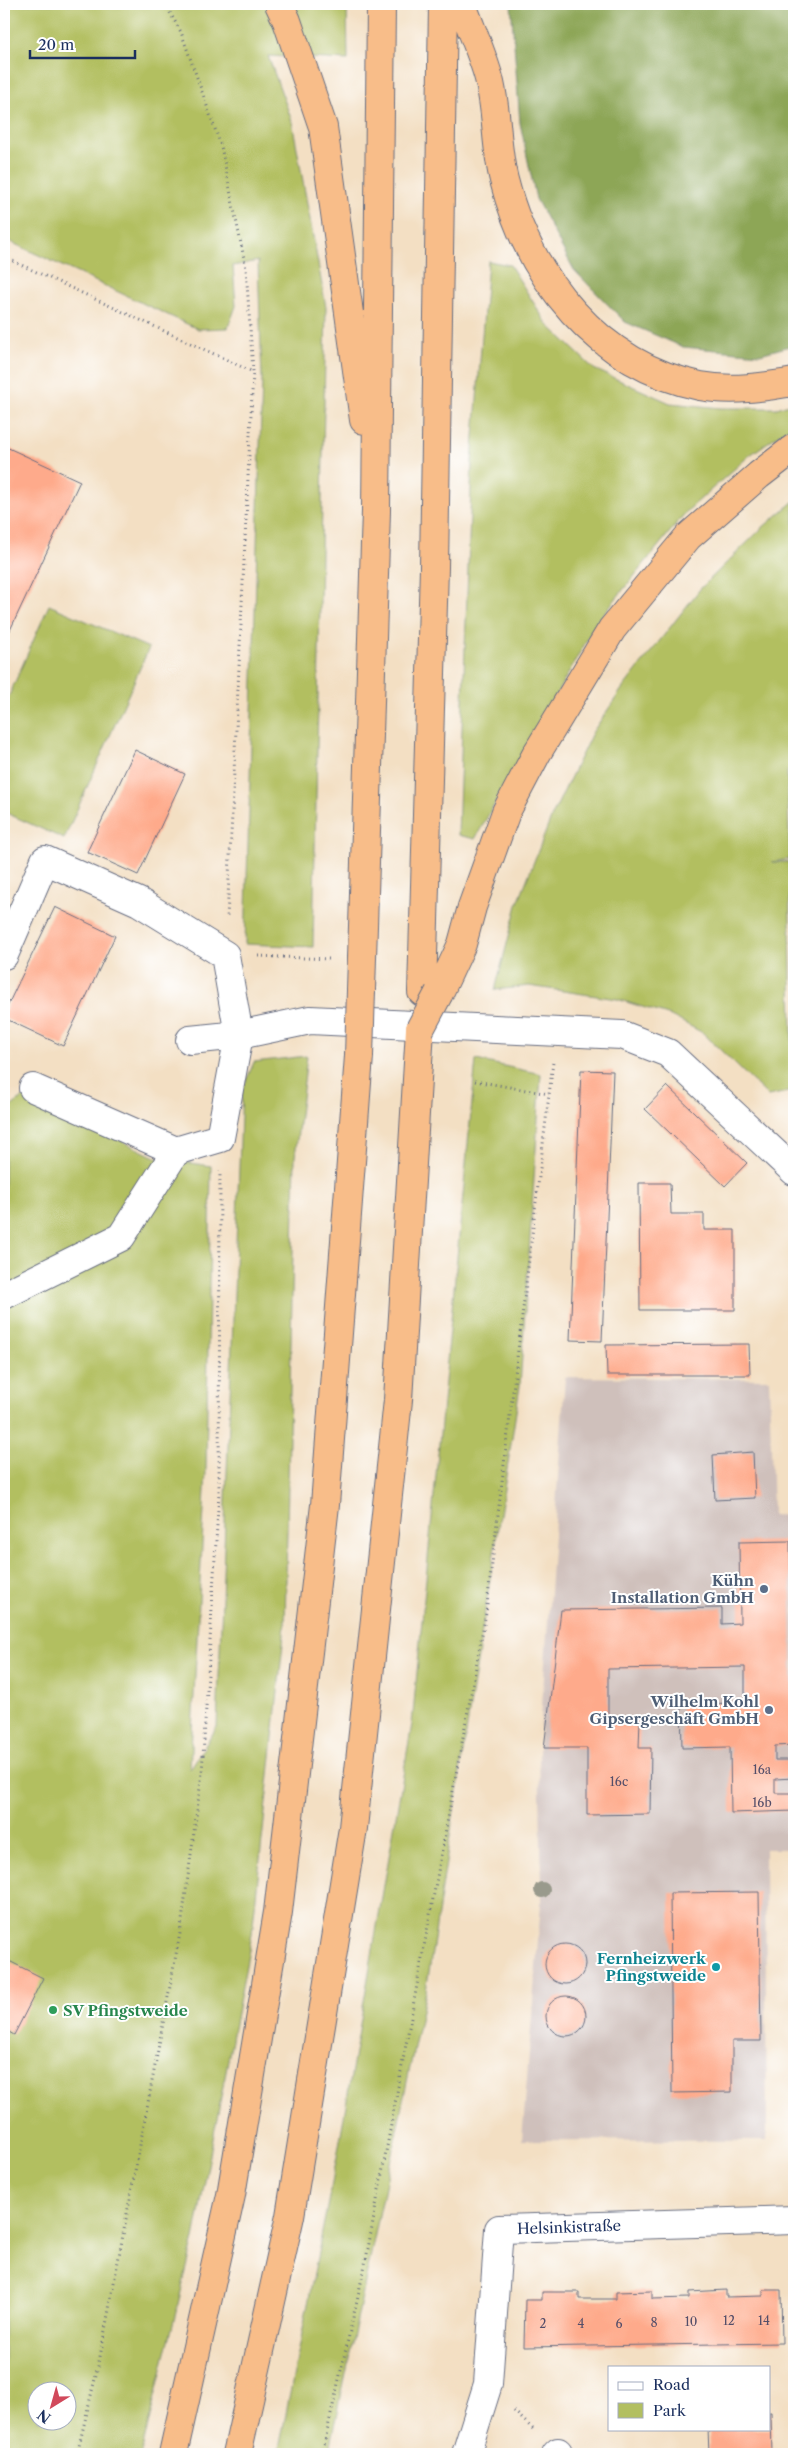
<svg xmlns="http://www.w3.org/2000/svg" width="798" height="2458" viewBox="0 0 798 2458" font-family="'Libre Caslon Text',serif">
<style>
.industrial{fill:#cfc0bb}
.green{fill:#b2bf61;stroke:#667760;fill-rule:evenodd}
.forest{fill:#8da657;stroke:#546a5a}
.building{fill:#feaa8b}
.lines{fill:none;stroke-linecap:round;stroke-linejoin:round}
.minor-casing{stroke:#676d81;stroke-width:30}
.highway-casing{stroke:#676d81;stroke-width:30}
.path{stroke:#676d81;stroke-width:3;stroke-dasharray:1 4;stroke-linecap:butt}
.minor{stroke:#fff;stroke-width:28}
.highway{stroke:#f8bd89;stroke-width:28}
.highway-bridge-casing{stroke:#676d81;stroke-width:30;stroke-linecap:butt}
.highway-bridge{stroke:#f8bd89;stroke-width:28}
.tree{fill:#999a8c}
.service-dot{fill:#5c6f8a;stroke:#fff;stroke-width:2}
.culture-dot{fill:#0f9aa8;stroke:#fff;stroke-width:2}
.leisure-dot{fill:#2e9e5b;stroke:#fff;stroke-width:2}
.labels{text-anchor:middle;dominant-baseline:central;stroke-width:4;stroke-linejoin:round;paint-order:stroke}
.number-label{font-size:12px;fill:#544e69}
.service-label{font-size:15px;font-weight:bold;fill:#4e5e75;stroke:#fff;text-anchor:end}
.culture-label{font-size:15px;font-weight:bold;fill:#0d838f;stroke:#fff;text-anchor:end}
.leisure-label{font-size:15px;font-weight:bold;fill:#27864d;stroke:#fff;text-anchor:start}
.street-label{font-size:15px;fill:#1b2f5e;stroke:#fff}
</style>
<rect width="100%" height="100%" fill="#fff"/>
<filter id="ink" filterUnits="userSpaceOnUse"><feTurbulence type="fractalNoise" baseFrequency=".02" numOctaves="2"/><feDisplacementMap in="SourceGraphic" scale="10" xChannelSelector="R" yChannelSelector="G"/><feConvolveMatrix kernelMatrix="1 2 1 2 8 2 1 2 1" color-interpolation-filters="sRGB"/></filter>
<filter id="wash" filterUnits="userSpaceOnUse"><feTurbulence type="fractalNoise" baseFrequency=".0096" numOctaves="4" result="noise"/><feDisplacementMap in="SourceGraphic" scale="20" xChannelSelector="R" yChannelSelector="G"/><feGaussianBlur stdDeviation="1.12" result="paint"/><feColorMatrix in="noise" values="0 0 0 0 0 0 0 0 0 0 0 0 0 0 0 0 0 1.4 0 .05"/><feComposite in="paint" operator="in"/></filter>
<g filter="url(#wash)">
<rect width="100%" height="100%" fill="#f3dfc3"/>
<path class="industrial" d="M565 1377 769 1379 773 1515 794 1516V1849H765L767 2141 522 2140 542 1890 539 1749Z"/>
<path class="green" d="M4 4H347L348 60 268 56 292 121 326 307 313 947 245 944 262 380 258 261 233 266 236 306 228 328 198 329 4 239Z
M488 261 510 265 547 324 594 369 670 403 721 408H777L794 402V424L750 455 686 512 597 622 475 839 458 835 472 461Z
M794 501V768L787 771 790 859 772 862H789L793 1091 768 1096 703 1033 671 1016 617 999 529 986 495 990 517 905 551 818 592 733 622 689 700 589 762 528Z
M49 605 149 648 64 839 4 812V707Z
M307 1056 295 1157 285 1625 252 1934 194 2239 141 2454H4V1112L26 1095 157 1158 211 1166 206 1471 190 1769 217 1727 242 1091 254 1062ZM38 2390H68V2420H38Z
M476 1060 541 1074 520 1386 426 1991 329 2454H278L337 2157 412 1724Z"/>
<path class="forest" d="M511 4H794V345L760 354 683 347 625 322 574 270 536 199 520 123Z"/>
<g id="blocks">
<path class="building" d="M4 446 80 481 4 643Z
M135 750 185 774 138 875 87 852Z
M55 907 115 936 63 1046 4 1018V1013Z
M581 1070 613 1071 602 1341 570 1340Z
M667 1086 747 1163 725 1186 645 1109Z
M639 1183H670L671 1214H704V1230H735V1310H640Z
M749 1344 750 1375H607L606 1345Z
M753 1452 755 1498 715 1500 713 1455Z
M790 1541 793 1745 775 1746V1760H794V1778L775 1779V1793H794V1811L731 1813 730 1747 682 1748 681 1704 745 1703V1667L608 1669V1718H640L639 1748H651L650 1814 587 1815V1748H544L561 1610 722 1608V1624L740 1623 739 1542Z
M759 1892 761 2041H732V2092L672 2093 670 1893Z
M545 1964a20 20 0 1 1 40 0a20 20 0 1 1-40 0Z
M9 1961 43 1978 14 2035 4 2029V1971Z
M546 2016a20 20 0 1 1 40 0a20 20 0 1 1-40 0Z
M726 2290V2297L763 2296V2290H781L782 2343 524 2347 525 2300H542V2292H579V2299H616V2292L652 2291V2299L689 2298V2292Z
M769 2412H771L772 2454H709L708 2429H769Z"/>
</g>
</g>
<g filter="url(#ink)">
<use href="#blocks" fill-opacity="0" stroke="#676d81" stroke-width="1"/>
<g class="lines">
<g class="minor-casing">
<path id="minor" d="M4 955 45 860 139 902 225 955 239 1035 190 1040
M33 1088 176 1151
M4 1295 121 1237 176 1151 220 1138 239 1035 310 1020 622 1035 668 1053 794 1171
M466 2454 488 2384 499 2229 794 2220
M556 2454 558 2452"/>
</g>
<g class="highway-casing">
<path id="highway" d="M279 4 287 21 323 127 364 420
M462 4C470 27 481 51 488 75 498 109 495 146 504 180 529 278 598 365 700 386 732 392 763 387 794 382
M361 990 376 511 381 4
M422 992 434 567 443 4
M439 993 462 944 472 907 506 812 537 753 612 629 688 537 759 475 794 448
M173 2454 231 2195 278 1912 325 1505 359 1056
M237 2454 290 2216 353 1828 398 1400 420 1029"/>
</g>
<path class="path" d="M165 4 181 32 221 146 246 268 253 372 227 919
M4 257 253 372
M258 956 329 959
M475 1081 549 1094
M514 2411 535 2431
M77 2454 99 2362 181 1928 202 1773 219 1492 220 1171
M322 2454 365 2265 486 1613 553 1062"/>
<use href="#minor" class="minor"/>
<use href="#highway" class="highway"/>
<g class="highway-bridge-casing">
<path id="highway-bridge" d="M420 1029 439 993
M359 1056 361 990"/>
</g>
<use href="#highway-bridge" class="highway-bridge"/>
</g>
<circle class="tree" cx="542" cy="1890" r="8"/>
</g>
<g class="service-dot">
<circle cx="764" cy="1589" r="5"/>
<circle cx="769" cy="1710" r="5"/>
</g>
<circle class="culture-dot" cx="716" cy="1967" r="5"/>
<circle class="leisure-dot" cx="53" cy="2010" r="5"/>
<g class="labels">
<g class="number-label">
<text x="762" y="1769">16a</text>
<text x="619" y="1781">16c</text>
<text x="762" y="1802">16b</text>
<text x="729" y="2320">12</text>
<text x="764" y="2320">14</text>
<text x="691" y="2321">10</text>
<text x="654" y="2322">8</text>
<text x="543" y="2323">2</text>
<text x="581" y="2323">4</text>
<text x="619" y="2323">6</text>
</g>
<g class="service-label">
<text x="754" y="1580">Kühn<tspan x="754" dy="17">Installation GmbH</tspan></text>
<text x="759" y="1701">Wilhelm Kohl<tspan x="759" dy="17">Gipsergeschäft GmbH</tspan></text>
</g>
<g class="culture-label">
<text x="706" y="1958">Fernheizwerk<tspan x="706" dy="17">Pfingstweide</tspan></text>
</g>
<g class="leisure-label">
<text x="63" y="2010">SV Pfingstweide</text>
</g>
<g class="street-label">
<text transform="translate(569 2227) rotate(-2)">Helsinkistraße</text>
</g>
</g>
<rect width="798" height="2458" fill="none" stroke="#fff" stroke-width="20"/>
<rect x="608" y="2366" width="162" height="65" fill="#ffffff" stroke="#a4acbf"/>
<rect x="618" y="2382" width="25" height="8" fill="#ffffff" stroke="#a4acbf"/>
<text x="653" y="2390" font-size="15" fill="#1b2f5e">Road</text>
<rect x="618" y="2403" width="25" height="15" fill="#b2bf61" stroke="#a4acbf"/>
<text x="653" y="2416" font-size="15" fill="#1b2f5e">Park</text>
<g transform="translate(52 2406) rotate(217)"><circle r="24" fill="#ffffff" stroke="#a4acbf"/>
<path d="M0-4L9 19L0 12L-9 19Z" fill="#d1495b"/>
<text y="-8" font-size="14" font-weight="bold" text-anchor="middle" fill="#1b2f5e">N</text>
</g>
<path d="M30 50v8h105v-8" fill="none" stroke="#1b2f5e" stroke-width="2.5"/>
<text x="38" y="50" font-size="15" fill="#1b2f5e" stroke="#ffffff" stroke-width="4" paint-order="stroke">20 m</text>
</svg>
